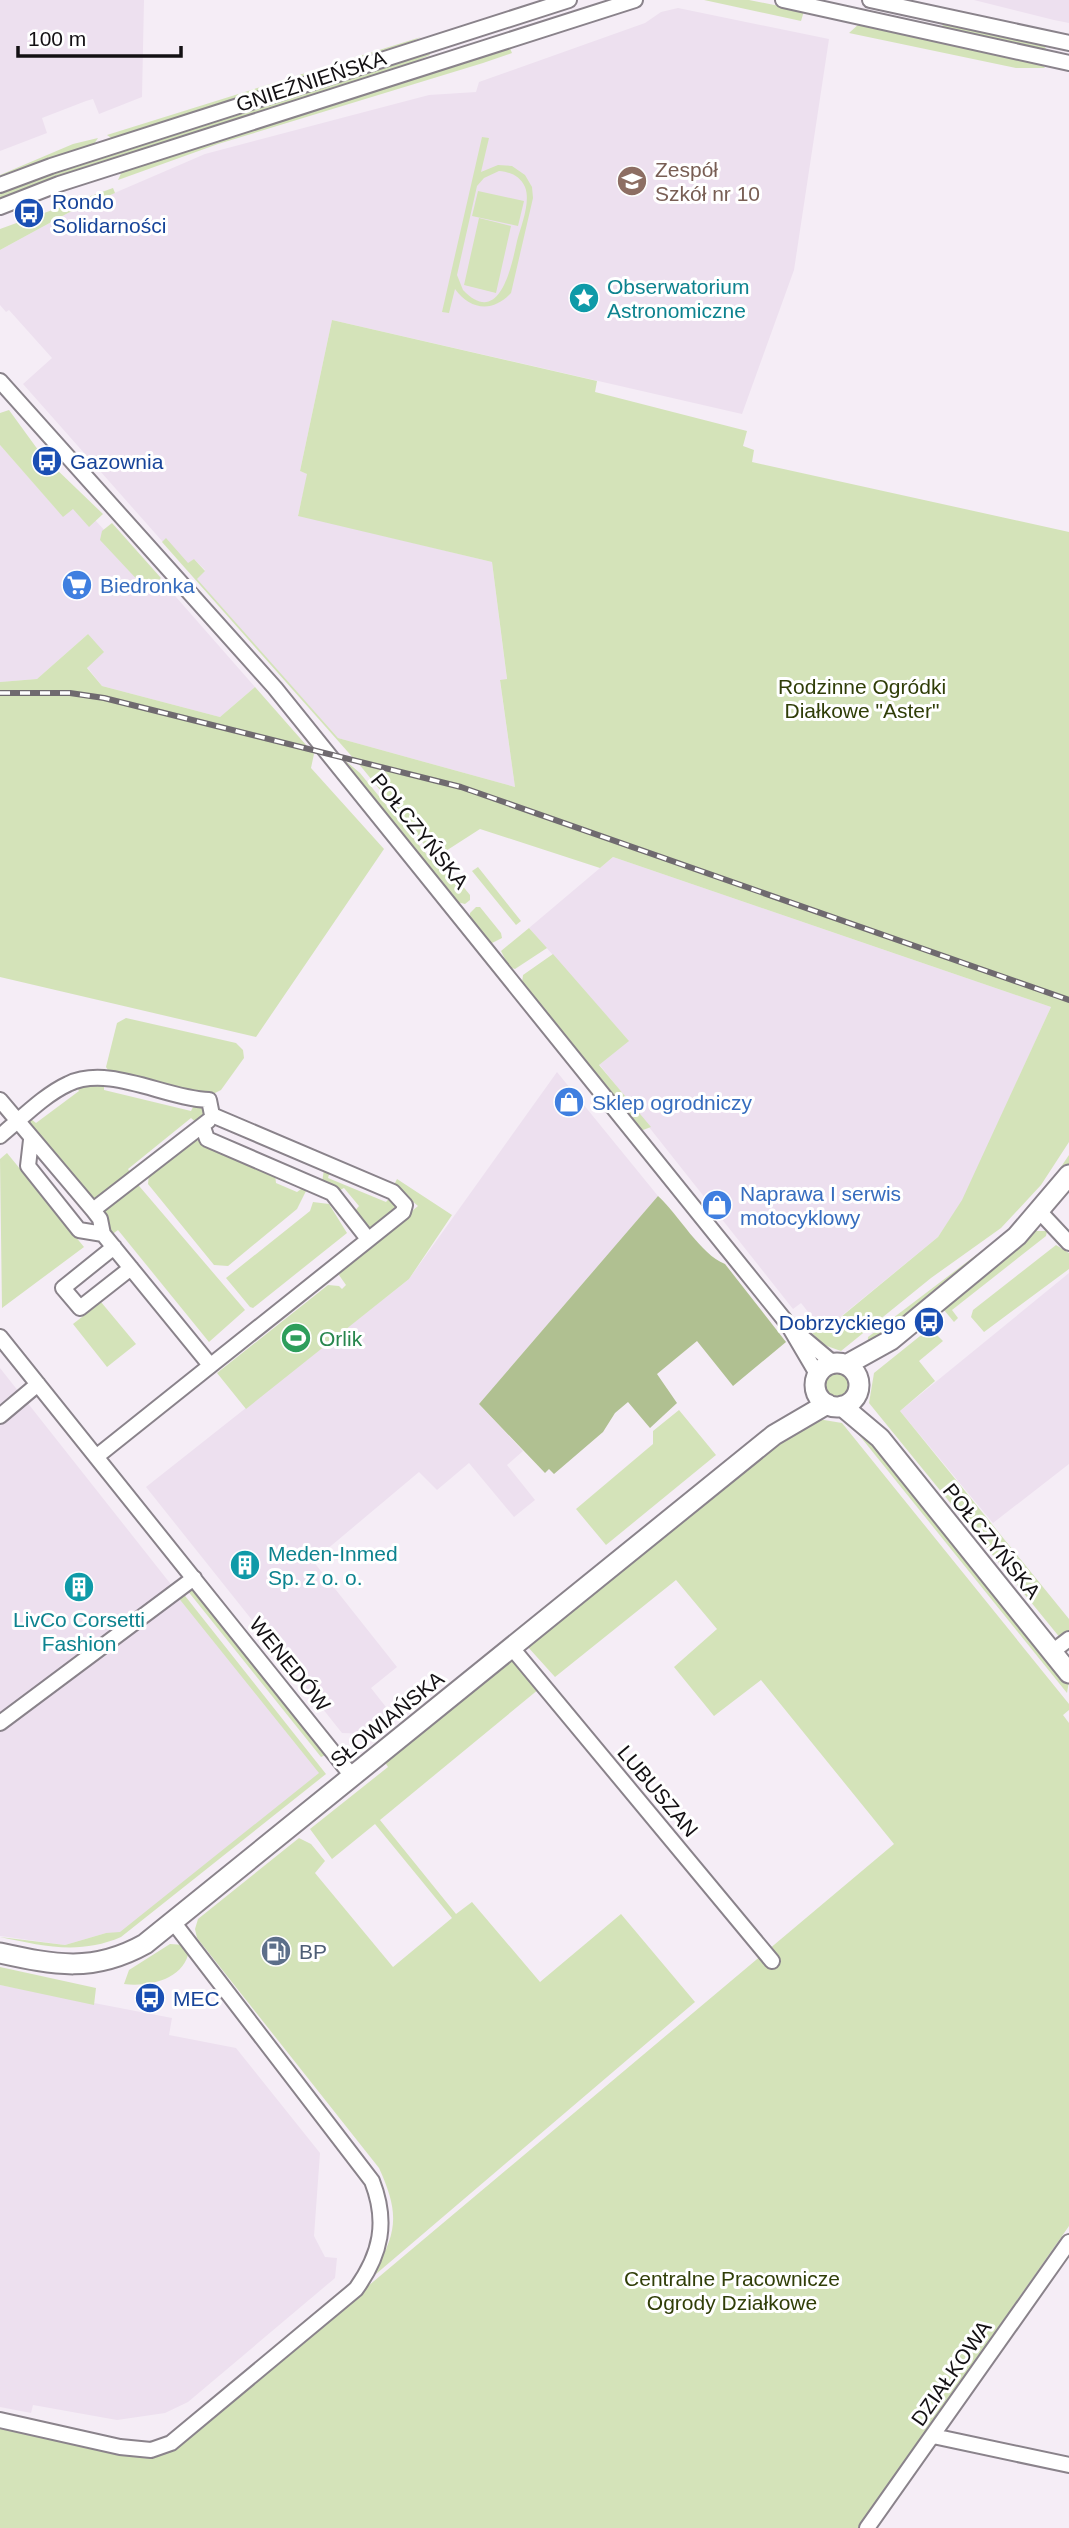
<svg xmlns="http://www.w3.org/2000/svg" width="1069" height="2528" viewBox="0 0 1069 2528" font-family="Arial,sans-serif">
<style>
.built{fill:#ede0ef}
.green{fill:#d4e3b9;fill-rule:evenodd}
.forest{fill:#b0c091}
.lines{fill:none;stroke-linecap:round;stroke-linejoin:round}
.minor-casing{stroke:#8a838b;stroke-width:18}
.major-casing{stroke:#8a838b;stroke-width:23}
.minor{stroke:#fff;stroke-width:14}
.major{stroke:#fff;stroke-width:19}
.rail-casing{stroke:#6f6a6f;stroke-width:6}
.rail{stroke:#fff;stroke-width:3.5;stroke-dasharray:10;stroke-linecap:butt}
.labels{text-anchor:middle;dominant-baseline:central;stroke-width:6;stroke-linejoin:round;paint-order:stroke}
.street-label{font-size:21px;fill:#131013;stroke:#fff}
.education-label{font-size:21px;fill:#785e54;stroke:#fff;text-anchor:start}
.transit-label{font-size:21px;fill:#164399;stroke:#fff;text-anchor:start}
.culture-label{font-size:21px;fill:#0d838f;stroke:#fff;text-anchor:start}
.shop-label{font-size:21px;fill:#366cbe;stroke:#fff;text-anchor:start}
.park-label{font-size:21px;fill:#303e08;stroke:#fff}
.leisure-label{font-size:21px;fill:#27864d;stroke:#fff;text-anchor:start}
.service-label{font-size:21px;fill:#4e5e75;stroke:#fff;text-anchor:start}
</style>
<rect width="100%" height="100%" fill="#f5edf6"/>
<path class="built" d="M0 0H144L142 97 99 114 93 99 86 101 42 118 47 133 0 151Z
M974 0H1069V23L1054 20Z
M678 8 829 39 794 270 742 414 332 320 300 471 308 474 298 515 492 562 507 680 500 681 515 787 338 738 196 579 205 570 194 559 185 567 23 384 52 358 9 310 6 312 0 305V250L68 213 205 154 429 95 476 92 479 82 645 23 661 12Z
M0 445 59 512 75 498 148 578 155 573 255 687 220 717 102 686 87 667 88 634 37 679 0 682Z
M613 857 1051 1007 963 1200 938 1237 823 1331 801 1303 793 1309 599 1064 628 1040 529 928Z
M557 1072 658 1196 479 1404 523 1451 507 1465 535 1500 514 1517 469 1463 437 1490 419 1472 313 1561 397 1667 371 1688 393 1716 370 1734 342 1733 146 1487 409 1279Z
M1069 1273V1464L993 1523 900 1411Z
M0 1368 320 1773 120 1933H106L65 1945 0 1936Z
M0 1985 172 2018 169 2035 236 2048 320 2153 314 2236 325 2257 337 2258 335 2278 188 2402 165 2413 117 2420 33 2405 31 2413 0 2407Z"/>
<path class="green" d="M704 0H749L804 11 801 21Z
M945 22 1042 43 1047 50 949 31 942 25Z
M860 23 1042 64 1045 68H1016L849 33Z
M421 37 397 49 114 140 107 135Z
M509 46 512 53 483 63 218 144 118 180 123 169Z
M429 51 430 55 396 70 0 200V192L21 183Z
M482 137 489 138 481 172 498 165 512 166 525 175 532 187 533 198 511 293C493 313 470 310 455 289L449 313 442 312ZM499 171C511 172 520 176 525 187 531 202 521 226 517 241 512 264 500 329 463 290L457 275 477 186 484 178Z
M98 138 92 147 0 179V175L73 144Z
M113 188 115 193 68 213 0 250V229Z
M478 191 524 201 518 226 472 216Z
M479 218 511 226 496 293 464 285Z
M332 320 597 381 595 392 747 431 743 446 754 450 752 462 1069 532V1142L1041 1185 1001 1228 931 1278 841 1351 824 1345 808 1329 816 1322 824 1331 938 1237 962 1200 1051 1007 613 857 600 868 480 829 438 856 470 895V900L465 904 457 902 335 752 360 773 432 861 435 858 363 769 162 542 166 538 188 563 194 559 205 571 197 579 338 738 515 787 500 680 507 679 492 562 298 516 307 474 300 471Z
M9 410 49 465 51 464 103 514 89 527 73 509 63 517 0 445V413Z
M112 523 161 578 160 579 144 587 100 540 102 531Z
M88 634 104 652 87 668 102 686 220 717 255 687 314 754 311 768 384 849 256 1037 0 977V682L37 679Z
M478 867 521 921 516 925 472 871Z
M476 907H480L501 933 502 938 490 944 470 918V913Z
M529 928 547 948 515 969 509 967 501 951Z
M553 954 629 1041 599 1065 651 1127 643 1130 637 1126 522 983 523 975Z
M126 1018 236 1043 243 1050 244 1058 221 1090 211 1095 108 1070 106 1067 117 1023Z
M104 1082V1090L191 1111 195 1103 200 1104 206 1115 198 1124 191 1118 128 1169 132 1175 95 1205 26 1126 31 1119 36 1123 79 1091 76 1085Z
M194 1139 275 1174 276 1183 297 1192 304 1187 306 1191 297 1209 228 1266 214 1265 148 1184 149 1174Z
M7 1153 84 1247 2 1308 0 1159Z
M1069 1155V1164L1039 1205 867 1350 868 1337 1005 1233 1046 1189Z
M324 1170 330 1171 328 1178 386 1202 391 1196 398 1206C392 1216 378 1228 367 1227L354 1212 359 1206 344 1188 338 1191 322 1182Z
M397 1179 452 1215 409 1279 246 1409 217 1373 328 1285 339 1286 342 1289 346 1285 339 1275 340 1272 418 1206 394 1185Z
M134 1180 245 1310 209 1342 118 1230 110 1236 98 1209Z
M313 1202 329 1204 347 1233 253 1308 250 1307 226 1278 310 1211Z
M1033 1231H1047L1046 1236 952 1310 958 1318 954 1322 944 1310 961 1290Z
M1056 1245 1069 1253V1269L984 1332 971 1317 973 1310Z
M101 1302 136 1344 107 1367 73 1324Z
M930 1328 943 1341 919 1361 935 1381 900 1411 1069 1619V1634L1061 1639 869 1403 874 1373Z
M823 1384a14 14 0 1 1 28 0a14 14 0 1 1-28 0Z
M679 1410 716 1455 606 1545 576 1509 653 1444V1431Z
M818 1419 842 1423 1069 1704V1710L1063 1715 1069 1723V2226L858 2528H0V2426L173 2450 894 1844 761 1680 714 1716 674 1667 717 1629 676 1580 555 1677 527 1646 800 1422Z
M859 1425 1069 1681 1067 1693 855 1430Z
M187 1590 195 1591 328 1754 321 1757Z
M182 1592 326 1774 121 1937C79 1955 43 1946 0 1937L65 1945 106 1933 120 1932 319 1773 177 1596Z
M513 1656 539 1689 380 1820 456 1914 472 1902 540 1982 621 1914 695 2002 376 2274 375 2270C399 2230 398 2210 379 2168L197 1938 195 1929 198 1919 299 1838 311 1844 325 1861 315 1873 393 1967 452 1918 375 1824 332 1859 310 1829 388 1767 383 1759Z
M170 1944 185 1945 189 1950C185 1980 148 1987 124 1984L129 1970Z
M0 1967 96 1988 94 2005 0 1985Z"/>
<path class="forest" d="M658 1196C679 1215 700 1254 725 1264L786 1342 733 1386 697 1341 657 1374 677 1403 650 1428 628 1402 615 1413 603 1432 554 1474 549 1469 545 1473 479 1404Z"/>
<g class="lines">
<g class="minor-casing">
<path id="minor" d="M783 0 1069 63
M870 0 1069 43
M0 185 51 166 569 0
M0 207 59 184 635 0
M0 381 275 688 787 1323 817 1374
M0 1100 93 1210 100 1219 103 1234 210 1365
M203 1127 207 1139 332 1193 368 1239
M0 1136C21 1119 44 1095 68 1084 109 1064 166 1099 209 1100L212 1115 393 1192 405 1205 403 1212 96 1457
M31 1140 28 1166 79 1230 103 1234
M93 1210 208 1121
M1040 1212 1069 1243
M114 1247 63 1288 80 1308 131 1268
M801 1336 833 1363
M0 1337 352 1776
M0 1416 38 1384
M512 1648 772 1961
M1052 1652 1069 1639
M0 1723 194 1578
M0 2420 120 2447 151 2450 171 2443 356 2289C381 2254 388 2222 372 2181L174 1923
M933 2436 1069 2465
M867 2528 1069 2242"/>
</g>
<g class="major-casing">
<path id="major" d="M815 1385a22 22 0 1 1 44 0a22 22 0 1 1-44 0Z
M846 1365 891 1340 1017 1236 1069 1175
M842 1406 880 1438 1069 1673
M0 1953C55 1965 93 1973 145 1944L774 1435 827 1404"/>
</g>
<use href="#minor" class="minor"/>
<use href="#major" class="major"/>
<g class="rail-casing">
<path id="rail" d="M0 693H70L104 698 461 787 1069 1000"/>
</g>
<use href="#rail" class="rail"/>
</g>
<defs>
<g id="school-disc" transform="scale(1.575)"><circle r="9.5" fill="#8d6e63" stroke="#fff"/><path d="M0-5L7-2L0 1L-7-2ZM-4 1L0 2.5L4 1V4Q0 6-4 4Z" fill="#fff"/></g>
<g id="bus-disc" transform="scale(1.575)"><circle r="9.5" fill="#1a4fb4" stroke="#fff"/><path d="M-5-6H5V4H4V6H2V4H-2V6H-4V4H-5ZM-3.5-4V0h7V-4ZM-3.5 1.2v1.5H-2V1.2ZM2 1.2v1.5H3.5V1.2Z" fill="#fff"/></g>
<g id="sight-disc" transform="scale(1.575)"><circle r="9.5" fill="#0f9aa8" stroke="#fff"/><path d="M0-6L1.8-2.2L6-1.7L2.9 1.2L3.7 5.4L0 3.3L-3.7 5.4L-2.9 1.2L-6-1.7L-1.8-2.2Z" fill="#fff"/></g>
<g id="supermarket-disc" transform="scale(1.575)"><circle r="9.5" fill="#3f7fe0" stroke="#fff"/><path d="M-6-5.5h2.5l.6 2H6L4.5 2H-2.5L-4.4-4H-6ZM-1.5 3.2a1.3 1.3 0 1 0 .1 0ZM3 3.2a1.3 1.3 0 1 0 .1 0Z" fill="#fff"/></g>
<g id="shop-disc" transform="scale(1.575)"><circle r="9.5" fill="#3f7fe0" stroke="#fff"/><path d="M-5-2.5h2.3a2.7 3.5 0 0 1 5.4 0H5L5.5 6h-11ZM-1.5-2.5h3a1.5 2.3 0 0 0-3 0Z" fill="#fff"/></g>
<g id="stadium-disc" transform="scale(1.575)"><circle r="9.5" fill="#2e9e5b" stroke="#fff"/><path d="M0-5a6.5 5 0 1 0 0 10a6.5 5 0 1 0 0-10ZM-3.5-1.8h7v3.6h-7Z" fill="#fff"/></g>
<g id="building-disc" transform="scale(1.575)"><circle r="9.5" fill="#0f9aa8" stroke="#fff"/><path d="M-4-6H4V6H1V3H-1V6H-4ZM-2.5-4.3h1.7v1.8h-1.7ZM.8-4.3h1.7v1.8H.8ZM-2.5-1h1.7V.8h-1.7ZM.8-1h1.7V.8H.8Z" fill="#fff"/></g>
<g id="fuel-disc" transform="scale(1.575)"><circle r="9.5" fill="#5c6f8a" stroke="#fff"/><path d="M-5.5-6h7V0h2V4h1.3V-2.5L3-4.5l.8-.8L6-3V5H2.5V1h-1V6h-7ZM-4.2-4.7v3.2H.2V-4.7Z" fill="#fff"/></g>
</defs>
<g fill-rule="evenodd">
<use href="#school-disc" x="632" y="181"/>
<use href="#bus-disc" x="29" y="213"/>
<use href="#sight-disc" x="584" y="298"/>
<use href="#bus-disc" x="47" y="461"/>
<use href="#supermarket-disc" x="77" y="585"/>
<use href="#shop-disc" x="569" y="1102"/>
<use href="#shop-disc" x="717" y="1205"/>
<use href="#bus-disc" x="929" y="1322"/>
<use href="#stadium-disc" x="296" y="1338"/>
<use href="#building-disc" x="245" y="1565"/>
<use href="#building-disc" x="79" y="1587"/>
<use href="#fuel-disc" x="276" y="1951"/>
<use href="#bus-disc" x="150" y="1998"/>
</g>
<g class="labels">
<g class="street-label">
<text transform="translate(311 81) rotate(-18)">GNIEŹNIEŃSKA</text>
<text transform="translate(420 831) rotate(51)">POŁCZYŃSKA</text>
<text transform="translate(992 1541) rotate(51)">POŁCZYŃSKA</text>
<text transform="translate(290 1664) rotate(51)">WENEDÓW</text>
<text transform="translate(387 1719) rotate(-39)">SŁOWIAŃSKA</text>
<text transform="translate(658 1791) rotate(50)">LUBUSZAN</text>
<text transform="translate(951 2373) rotate(-55)">DZIAŁKOWA</text>
</g>
<g class="education-label">
<text x="655" y="169">Zespół<tspan x="655" dy="24">Szkół nr 10</tspan></text>
</g>
<g class="transit-label">
<text x="52" y="201">Rondo<tspan x="52" dy="24">Solidarności</tspan></text>
<text x="70" y="461">Gazownia</text>
<text x="906" y="1322" text-anchor="end">Dobrzyckiego</text>
<text x="173" y="1998">MEC</text>
</g>
<g class="culture-label">
<text x="607" y="286">Obserwatorium<tspan x="607" dy="24">Astronomiczne</tspan></text>
<text x="268" y="1553">Meden-Inmed<tspan x="268" dy="24">Sp. z o. o.</tspan></text>
<text x="79" y="1619" text-anchor="middle">LivCo Corsetti<tspan x="79" dy="24">Fashion</tspan></text>
</g>
<g class="shop-label">
<text x="100" y="585">Biedronka</text>
<text x="592" y="1102">Sklep ogrodniczy</text>
<text x="740" y="1193">Naprawa I serwis<tspan x="740" dy="24">motocyklowy</tspan></text>
</g>
<g class="park-label">
<text x="862" y="686">Rodzinne Ogródki<tspan x="862" dy="24">Diałkowe "Aster"</tspan></text>
<text x="732" y="2278">Centralne Pracownicze<tspan x="732" dy="24">Ogrody Działkowe</tspan></text>
</g>
<g class="leisure-label">
<text x="319" y="1338">Orlik</text>
</g>
<g class="service-label">
<text x="299" y="1951">BP</text>
</g>
</g>
<path d="M18 46v10h163v-10" fill="none" stroke="#131013" stroke-width="3.5"/>
<text x="28" y="46" font-size="21" fill="#131013" stroke="#ffffff" stroke-width="5" paint-order="stroke">100 m</text>
</svg>
